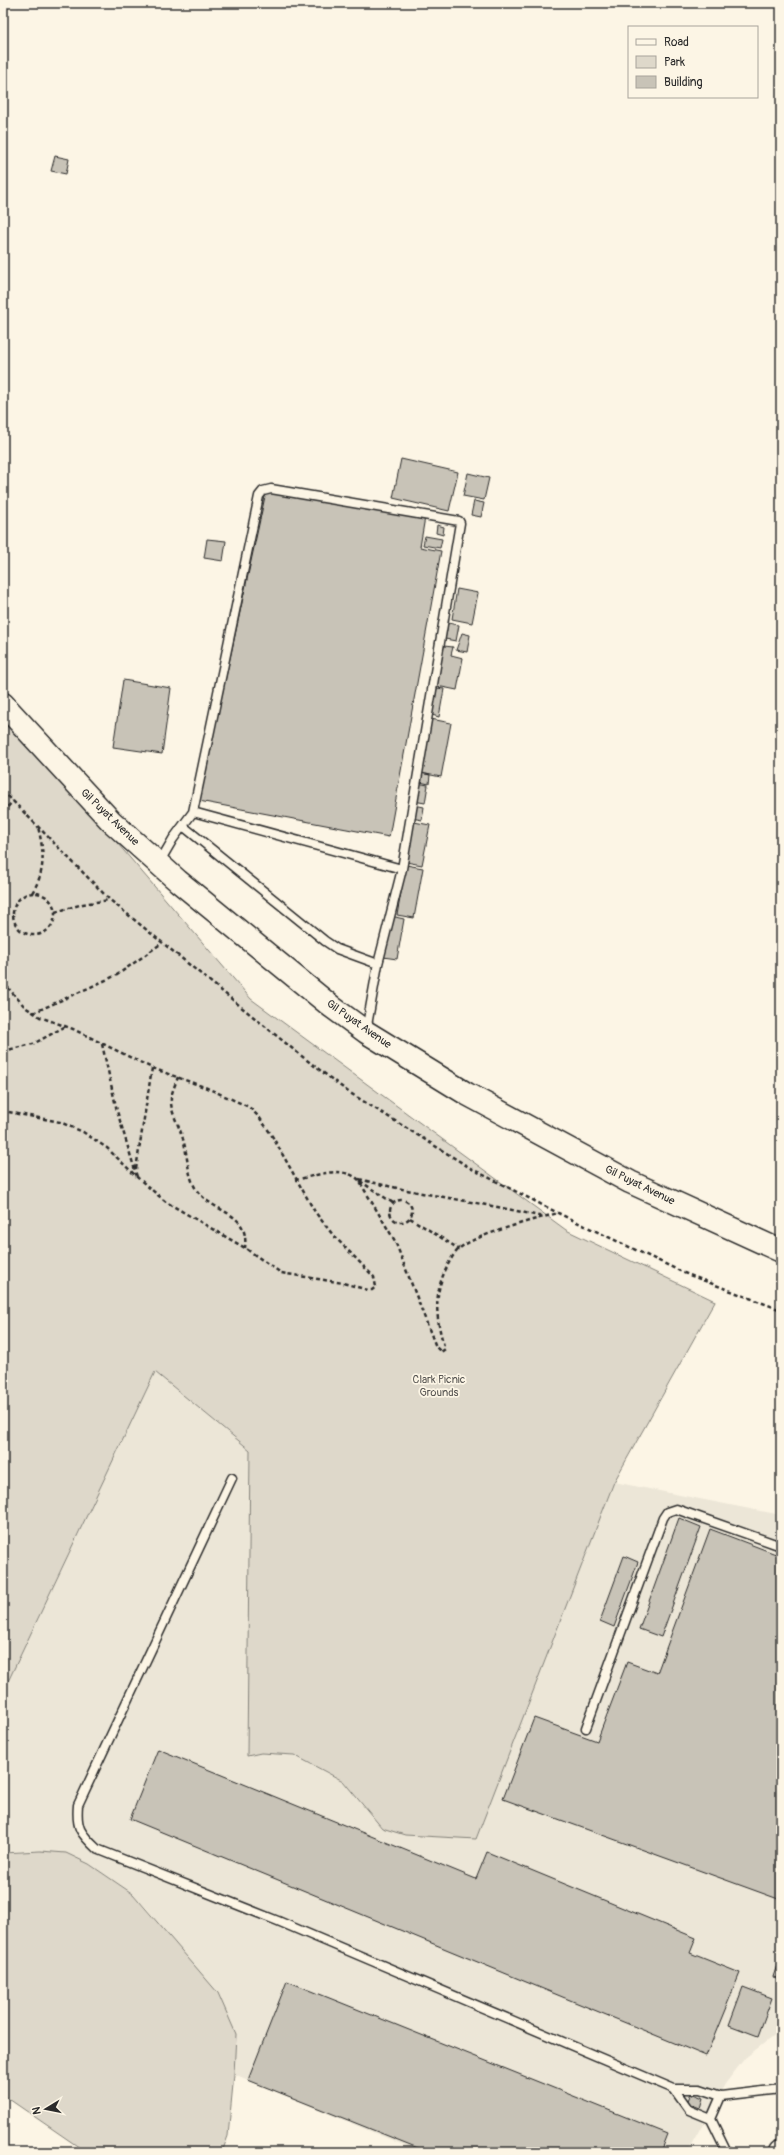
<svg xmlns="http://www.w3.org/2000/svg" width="784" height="2155" viewBox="0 0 784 2155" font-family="Pangolin,sans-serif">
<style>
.built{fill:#ece6d7}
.green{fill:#ded8ca;stroke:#84827a}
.building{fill:#c8c3b7;stroke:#2b2b2b}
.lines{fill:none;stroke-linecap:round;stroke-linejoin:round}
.service-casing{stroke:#2b2b2b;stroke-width:11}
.secondary-casing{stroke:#2b2b2b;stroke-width:25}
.primary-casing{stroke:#2b2b2b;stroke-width:25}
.path{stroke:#2b2b2b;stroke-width:2.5;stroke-dasharray:4 3;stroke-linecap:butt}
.service{stroke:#fcf5e5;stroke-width:8}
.secondary{stroke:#fcf5e5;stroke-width:22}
.primary{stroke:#fcf5e5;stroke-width:22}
.labels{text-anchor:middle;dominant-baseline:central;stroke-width:3.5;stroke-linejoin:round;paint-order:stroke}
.street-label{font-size:11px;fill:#2b2b2b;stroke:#fcf5e5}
.park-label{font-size:11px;fill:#585653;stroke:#fcf5e5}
</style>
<rect width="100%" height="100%" fill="#fcf5e5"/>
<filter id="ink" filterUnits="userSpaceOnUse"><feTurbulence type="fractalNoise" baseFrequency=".025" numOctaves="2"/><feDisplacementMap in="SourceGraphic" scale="8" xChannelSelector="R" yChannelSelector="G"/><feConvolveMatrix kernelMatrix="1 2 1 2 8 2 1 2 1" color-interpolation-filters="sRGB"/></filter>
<g filter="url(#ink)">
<path class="built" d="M155 1372 250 1450 247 1756 261 1753 294 1755 343 1781 382 1828 476 1839 614 1482 781 1515V2030L745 2058 725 2084 687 2152H420L234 2074 236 2034 149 1911 133 1894 89 1864 21 1851 3 1853V1692Z"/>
<path class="green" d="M3 710 251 999 566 1230 715 1301 614 1482 476 1839 405 1835 382 1828 343 1781 294 1755 261 1753 247 1756 250 1450 155 1372 3 1692Z
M40 1851 66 1853 89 1864 133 1894 218 1993 236 2034 234 2074 228 2136 222 2152H86L3 2095V1853Z"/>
<path class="building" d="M55 156 69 159 66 174 51 171Z
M401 459 458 472 449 511 393 498Z
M468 473 489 478 484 500 463 496Z
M266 492 425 517 420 547 441 551 389 837 199 801Z
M474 501 484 503 481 517 471 515Z
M437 525 444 527 443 535 436 533Z
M425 536 442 539 440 548 423 545Z
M207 539 226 541 223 561 204 558Z
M457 589 478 593 472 623 452 619Z
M448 623 459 625 456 641 445 639Z
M462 633 470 635 467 652 456 650Z
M444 646 453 647 451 655 463 658 457 690 437 686Z
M123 680 171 688 162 754 113 747Z
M437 688 444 689 439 717 432 715Z
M431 719 451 723 441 777 421 773Z
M421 773 430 775 429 784 420 782Z
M417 783 428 785 425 803 414 801Z
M414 805 424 807 422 820 412 818Z
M414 822 430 825 422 865 406 862Z
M406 865 423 868 414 918 397 915Z
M391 916 404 919 397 959 383 957Z
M679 1518 701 1527 661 1637 639 1629Z
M710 1529 781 1556V1900L503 1799 534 1718 597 1741 627 1662 657 1673Z
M624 1556 638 1562 614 1627 600 1621Z
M158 1749 476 1879 487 1852 696 1938 690 1953 740 1973 706 2056 130 1819Z
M778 1962 781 1964V1979L773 1977Z
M287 1981 668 2134 661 2152H428L248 2080Z
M743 1987 772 1998 758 2036 729 2025Z
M691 2093 703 2098 700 2108 687 2103Z"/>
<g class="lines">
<g class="service-casing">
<path id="service" d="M183 826 325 941 337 949 378 964
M159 863 173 839 193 812
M366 1031 378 964 402 869 193 812 259 496 263 491 271 489 459 521 460 523 402 869
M232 1478 78 1805C76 1828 80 1833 97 1849L278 1921 674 2089H700L721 2096 781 2089
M586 1728 663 1518 667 1512 676 1509 781 1546
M674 2089 689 2110 711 2119 727 2152
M711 2119 721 2096"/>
</g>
<g class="secondary-casing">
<path id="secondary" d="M781 2152V2151"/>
</g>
<g class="primary-casing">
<path id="primary" d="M3 704 111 821 178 881 332 1007 366 1032 467 1094 630 1182 781 1251"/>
</g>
<path class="path" d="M3 791 110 900 299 1054 347 1091 472 1169 558 1213 684 1273 781 1310
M3 812 13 801
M13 914a21 21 0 1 1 42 0a21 21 0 1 1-42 0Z
M32 893C46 871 44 851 38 827
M55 912 83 904 109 900
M3 982 25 1007 40 1017 73 1029 152 1068 207 1088 249 1107 259 1117 271 1134 315 1212 333 1235 374 1277 376 1287 372 1290H368L343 1283 281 1273 245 1248 166 1202 138 1178 107 1148 83 1132 60 1122 3 1111
M33 1013 117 975 162 943
M102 1044 117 1111 137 1177
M3 1051 33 1044 66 1026
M178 1077C176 1083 172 1091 171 1098 170 1113 179 1124 183 1139 188 1155 187 1178 198 1192 217 1215 249 1211 245 1248
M136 1169 152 1068
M359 1179C420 1195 482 1202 543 1217
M295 1180C316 1176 340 1165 358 1179L395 1241 436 1347 441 1352 445 1349C436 1321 433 1295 446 1269 449 1262 454 1253 460 1248 475 1235 536 1219 558 1213
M360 1181 393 1203
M390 1211a11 11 0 1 1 22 0a11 11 0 1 1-22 0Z
M410 1218 459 1249"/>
<use href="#service" class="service"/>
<use href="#secondary" class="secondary"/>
<use href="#primary" class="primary"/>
</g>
</g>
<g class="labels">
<g class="street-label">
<text transform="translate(110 817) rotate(44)">Gil Puyat Avenue</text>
<text transform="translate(359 1024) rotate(35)">Gil Puyat Avenue</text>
<text transform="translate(640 1185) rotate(26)">Gil Puyat Avenue</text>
</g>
<g class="park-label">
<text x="439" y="1379">Clark Picnic<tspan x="439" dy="13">Grounds</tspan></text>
</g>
</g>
<rect width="784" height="2155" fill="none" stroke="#fcf5e5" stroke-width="16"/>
<rect x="8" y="8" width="768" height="2139" fill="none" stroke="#2b2b2b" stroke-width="1.5" filter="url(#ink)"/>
<rect x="628" y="26" width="130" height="72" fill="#fcf5e5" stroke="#a8a49b"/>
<rect x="636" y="39" width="20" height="6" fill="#fcf5e5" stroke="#a8a49b"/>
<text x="664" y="46" font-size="12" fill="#2b2b2b">Road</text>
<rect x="636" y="56" width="20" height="12" fill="#ded8ca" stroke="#a8a49b"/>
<text x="664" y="66" font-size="12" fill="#2b2b2b">Park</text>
<rect x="636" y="76" width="20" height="12" fill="#c8c3b7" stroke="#a8a49b"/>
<text x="664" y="86" font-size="12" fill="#2b2b2b">Building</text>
<g transform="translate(46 2109) rotate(260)" stroke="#fcf5e5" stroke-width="3" paint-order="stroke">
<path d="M0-3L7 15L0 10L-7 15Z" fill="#2b2b2b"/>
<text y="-6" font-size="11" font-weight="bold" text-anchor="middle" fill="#2b2b2b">N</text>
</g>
</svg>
